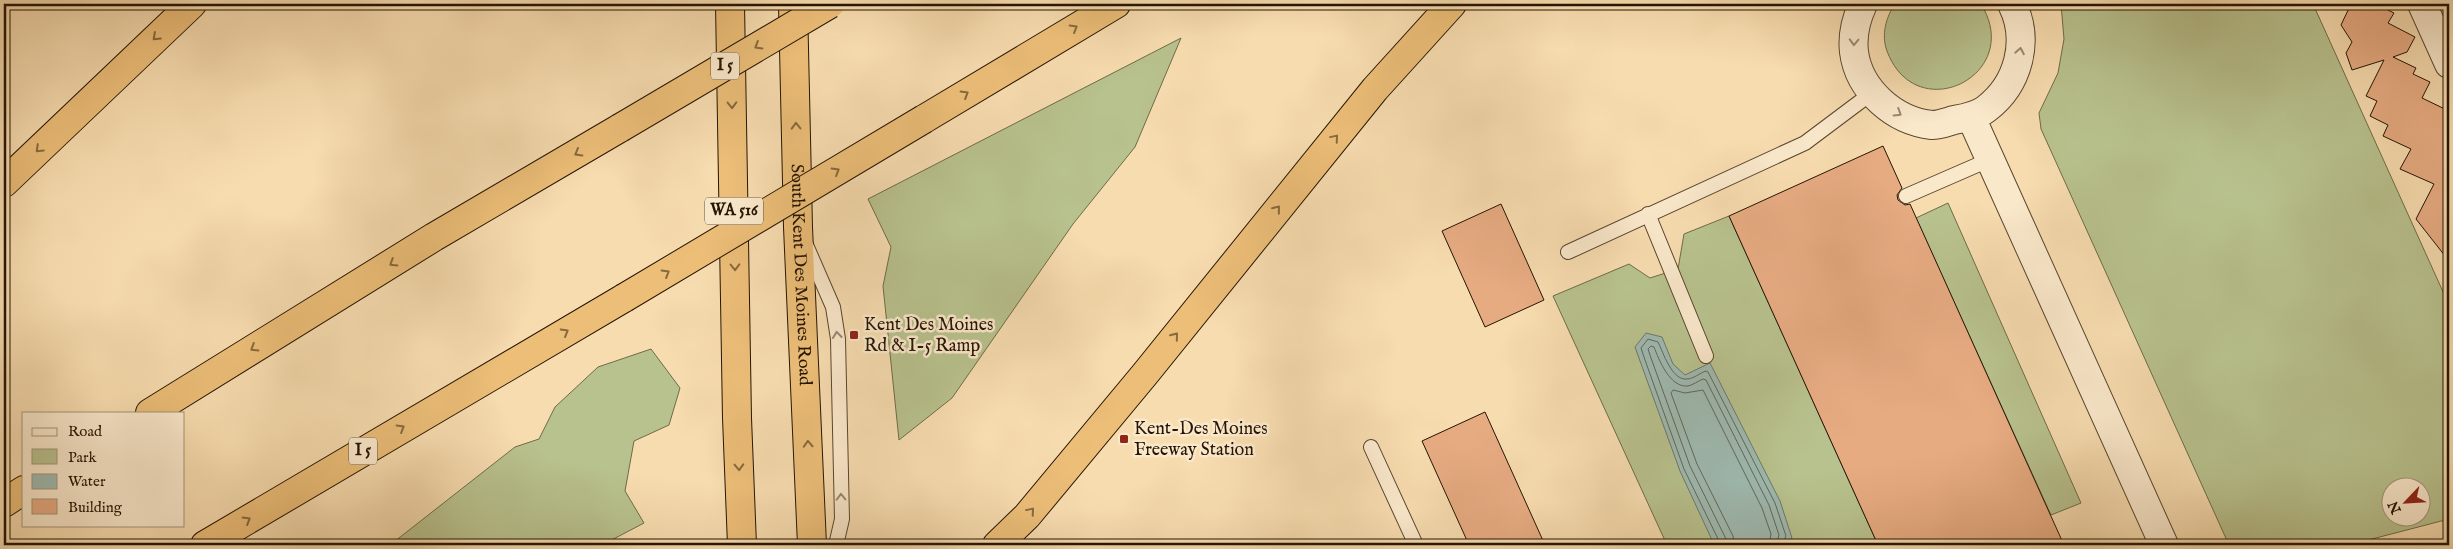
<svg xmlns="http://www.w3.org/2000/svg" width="2453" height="549" viewBox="0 0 2453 549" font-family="'IM FELL English',serif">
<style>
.green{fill:#b8c28e;stroke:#6e6b48;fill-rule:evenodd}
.water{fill:#9ebab1;stroke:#6d786b}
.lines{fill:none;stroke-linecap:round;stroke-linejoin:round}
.shore{stroke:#61675a;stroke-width:1}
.building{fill:#e7ab82;stroke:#241403}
.lane-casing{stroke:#59462e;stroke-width:16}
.street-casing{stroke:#59462e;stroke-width:30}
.highway-casing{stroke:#241403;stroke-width:30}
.lane{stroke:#fae8cb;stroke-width:14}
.street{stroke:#fae8cb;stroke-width:28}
.highway{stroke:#ecbe78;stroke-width:28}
.highway-bridge-casing{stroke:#241403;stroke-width:30;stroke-linecap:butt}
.highway-bridge{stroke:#ecbe78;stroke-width:28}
.oneway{stroke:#88693e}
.oneway2{stroke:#9a8971}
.poi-dot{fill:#8f2418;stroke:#fae8cb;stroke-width:2}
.labels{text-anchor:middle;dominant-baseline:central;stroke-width:5;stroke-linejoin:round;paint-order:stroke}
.shield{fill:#fae8cb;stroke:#64543f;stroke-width:1}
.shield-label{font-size:16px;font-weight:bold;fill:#241403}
.street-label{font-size:18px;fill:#241403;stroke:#fae8cb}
.poi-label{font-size:18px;fill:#241403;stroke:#fae8cb;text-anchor:start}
</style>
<rect width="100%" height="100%" fill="#f7dcaf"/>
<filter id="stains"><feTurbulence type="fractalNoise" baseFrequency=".004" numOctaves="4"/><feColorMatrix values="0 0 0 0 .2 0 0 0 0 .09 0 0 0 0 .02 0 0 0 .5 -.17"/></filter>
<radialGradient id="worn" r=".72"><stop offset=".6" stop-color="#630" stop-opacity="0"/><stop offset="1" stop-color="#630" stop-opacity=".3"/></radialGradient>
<path class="green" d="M1895 4H1981C2025 75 1916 129 1887 51 1881 35 1886 17 1895 4Z
M2061 4H2313L2449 305V519L2349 545H2229L2041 129 2039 113 2058 73 2064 39ZM2420 486V516H2390V486Z
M1181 38 1135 147 1073 224 952 398 899 440 883 286 891 247 868 199Z
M1948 203 2081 503 2051 515 1916 218Z
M1729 216 1878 545H1667L1553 296 1629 264 1650 278 1678 269 1684 234Z
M651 349 680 388 669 425 634 441 625 491 644 523 602 545H390L515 447 539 439 555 407 598 367Z"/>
<path class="water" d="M1646 333 1662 337 1673 364 1685 375 1710 363 1780 501 1792 538 1786 545H1717L1712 540 1680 471 1640 361 1635 347Z"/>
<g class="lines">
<path class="shore" d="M1721 545 1684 469 1645 360 1641 348 1648 339 1658 342C1663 352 1672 381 1687 379 1693 379 1700 373 1706 371L1708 372 1775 503 1786 536 1782 545
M1727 545 1726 539 1690 466 1651 358 1648 349 1651 346 1654 347C1659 360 1670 388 1688 386 1693 385 1698 381 1703 379L1706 380 1769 505 1779 535 1776 545
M1734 545 1733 536 1697 464 1671 393 1673 390 1685 393 1703 390 1762 508 1771 534 1769 545"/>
</g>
<path class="building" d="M2351 4H2376L2394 13 2388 23 2415 37 2407 52 2393 57 2416 68 2413 74 2430 82 2422 98 2449 111V261L2416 219 2434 184 2400 169 2411 149 2383 136 2388 125 2370 116 2377 101 2366 96 2384 60 2352 70 2346 53 2352 42 2341 25Z
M1883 146 1902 188 1897 195 1898 200 1905 205 1910 204 2064 545H1878L1729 216Z
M1501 204 1544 300 1485 327 1442 231Z
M1485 412 1545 545H1469L1422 441Z"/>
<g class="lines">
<g class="lane-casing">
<path id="lane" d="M1906 196 1991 159
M1648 214 1706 356
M806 245 833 307 838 339 842 519 836 545
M1568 252 1805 143 1873 92
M1371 447 1416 545"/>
</g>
<g class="street-casing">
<path id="street" d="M1863 4C1856 19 1852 35 1854 52 1859 90 1894 121 1932 125 1939 125 1947 122 1954 120 1965 118 1977 116 1986 109 2019 84 2030 40 2012 4
M2422 4 2449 64
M1971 117 2164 545"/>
</g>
<g class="highway-casing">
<g id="highway">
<path d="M730 4 737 418 742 545"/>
<path id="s1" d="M793 4 798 227 812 545"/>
<path d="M924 119 1116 4"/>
<path d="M4 183 192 4"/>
<path d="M150 413 434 237 620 128"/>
<path d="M4 503 24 490"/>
<path d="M205 545 624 298"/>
<path d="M997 545 1027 516 1145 374 1375 89 1452 4"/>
</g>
</g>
<use href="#lane" class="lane"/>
<use href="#street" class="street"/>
<use href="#highway" class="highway"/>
<g class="highway-bridge-casing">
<path id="highway-bridge" d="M620 128 830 4
M624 298 924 119"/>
</g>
<use href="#highway-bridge" class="highway-bridge"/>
</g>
<defs><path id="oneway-chevron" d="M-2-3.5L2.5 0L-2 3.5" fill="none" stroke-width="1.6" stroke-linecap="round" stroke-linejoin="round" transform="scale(1.25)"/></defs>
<g class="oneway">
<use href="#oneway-chevron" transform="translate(1074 28) rotate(-30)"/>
<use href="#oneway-chevron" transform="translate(156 37) rotate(137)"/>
<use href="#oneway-chevron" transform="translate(758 46) rotate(149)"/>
<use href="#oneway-chevron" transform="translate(965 94) rotate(-31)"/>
<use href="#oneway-chevron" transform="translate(732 105) rotate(89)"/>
<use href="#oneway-chevron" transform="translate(796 126) rotate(-91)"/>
<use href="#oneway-chevron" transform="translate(1335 138) rotate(-50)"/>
<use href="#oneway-chevron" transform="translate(39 149) rotate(136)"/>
<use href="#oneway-chevron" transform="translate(578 153) rotate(150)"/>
<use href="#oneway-chevron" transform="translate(836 171) rotate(-31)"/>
<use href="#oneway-chevron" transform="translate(1277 209) rotate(-51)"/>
<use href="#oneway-chevron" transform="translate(393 263) rotate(148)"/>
<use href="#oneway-chevron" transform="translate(735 267) rotate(89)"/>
<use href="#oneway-chevron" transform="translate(666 273) rotate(-31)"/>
<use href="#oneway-chevron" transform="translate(565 332) rotate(-30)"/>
<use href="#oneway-chevron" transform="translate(1175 336) rotate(-51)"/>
<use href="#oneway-chevron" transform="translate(254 348) rotate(148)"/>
<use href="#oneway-chevron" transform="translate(401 428) rotate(-31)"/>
<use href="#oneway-chevron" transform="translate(808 444) rotate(-93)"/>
<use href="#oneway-chevron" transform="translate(739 467) rotate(88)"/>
<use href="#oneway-chevron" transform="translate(1031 511) rotate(-50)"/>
<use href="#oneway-chevron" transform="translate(247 520) rotate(-31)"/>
</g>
<g class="oneway2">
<use href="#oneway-chevron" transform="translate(1854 42) rotate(92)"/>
<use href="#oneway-chevron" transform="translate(2020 51) rotate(-80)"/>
<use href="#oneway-chevron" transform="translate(1898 113) rotate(32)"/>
<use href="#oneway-chevron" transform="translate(837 335) rotate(-96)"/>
<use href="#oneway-chevron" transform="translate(841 497) rotate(-91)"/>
</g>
<g class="poi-dot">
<rect x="849" y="330" width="10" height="10" rx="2.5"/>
<rect x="1119" y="434" width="10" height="10" rx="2.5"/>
</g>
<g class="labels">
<g class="shield">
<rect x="711" y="52.5" width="28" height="27" rx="4"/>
<rect x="705" y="197.5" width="58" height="27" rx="4"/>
<rect x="349" y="437.5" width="28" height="27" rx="4"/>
</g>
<g class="shield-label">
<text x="725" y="66">I 5</text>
<text x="734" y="211">WA 516</text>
<text x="363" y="451">I 5</text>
</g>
<g class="street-label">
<text stroke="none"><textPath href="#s1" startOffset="271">South Kent Des Moines Road</textPath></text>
</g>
<g class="poi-label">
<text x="864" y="325">Kent Des Moines<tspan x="864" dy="21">Rd &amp; I-5 Ramp</tspan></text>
<text x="1134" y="429">Kent-Des Moines<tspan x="1134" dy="21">Freeway Station</tspan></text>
</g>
</g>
<rect width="2453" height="549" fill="none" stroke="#f7dcaf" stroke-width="20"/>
<rect x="5" y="5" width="2443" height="539" fill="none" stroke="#241403" stroke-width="2.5"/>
<rect x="10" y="10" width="2433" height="529" fill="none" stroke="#241403"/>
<rect x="22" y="412" width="162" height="115" fill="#fae8cb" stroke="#a4937b"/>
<rect x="32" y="428" width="25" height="8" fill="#fae8cb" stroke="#a4937b"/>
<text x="68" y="436" font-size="15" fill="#241403">Road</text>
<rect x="32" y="449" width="25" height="15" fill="#b8c28e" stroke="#a4937b"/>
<text x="68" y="462" font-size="15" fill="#241403">Park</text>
<rect x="32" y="474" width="25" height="15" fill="#9ebab1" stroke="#a4937b"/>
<text x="68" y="486" font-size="15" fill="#241403">Water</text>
<rect x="32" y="499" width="25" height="15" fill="#e7ab82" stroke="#a4937b"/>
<text x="68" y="512" font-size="15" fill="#241403">Building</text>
<g transform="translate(2406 502) rotate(245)"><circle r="24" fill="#fae8cb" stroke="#a4937b"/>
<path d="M0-4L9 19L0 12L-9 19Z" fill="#8f2418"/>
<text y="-8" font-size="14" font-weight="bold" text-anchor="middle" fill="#241403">N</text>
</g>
<rect width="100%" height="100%" filter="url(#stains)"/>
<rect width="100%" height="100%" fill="url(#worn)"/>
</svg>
